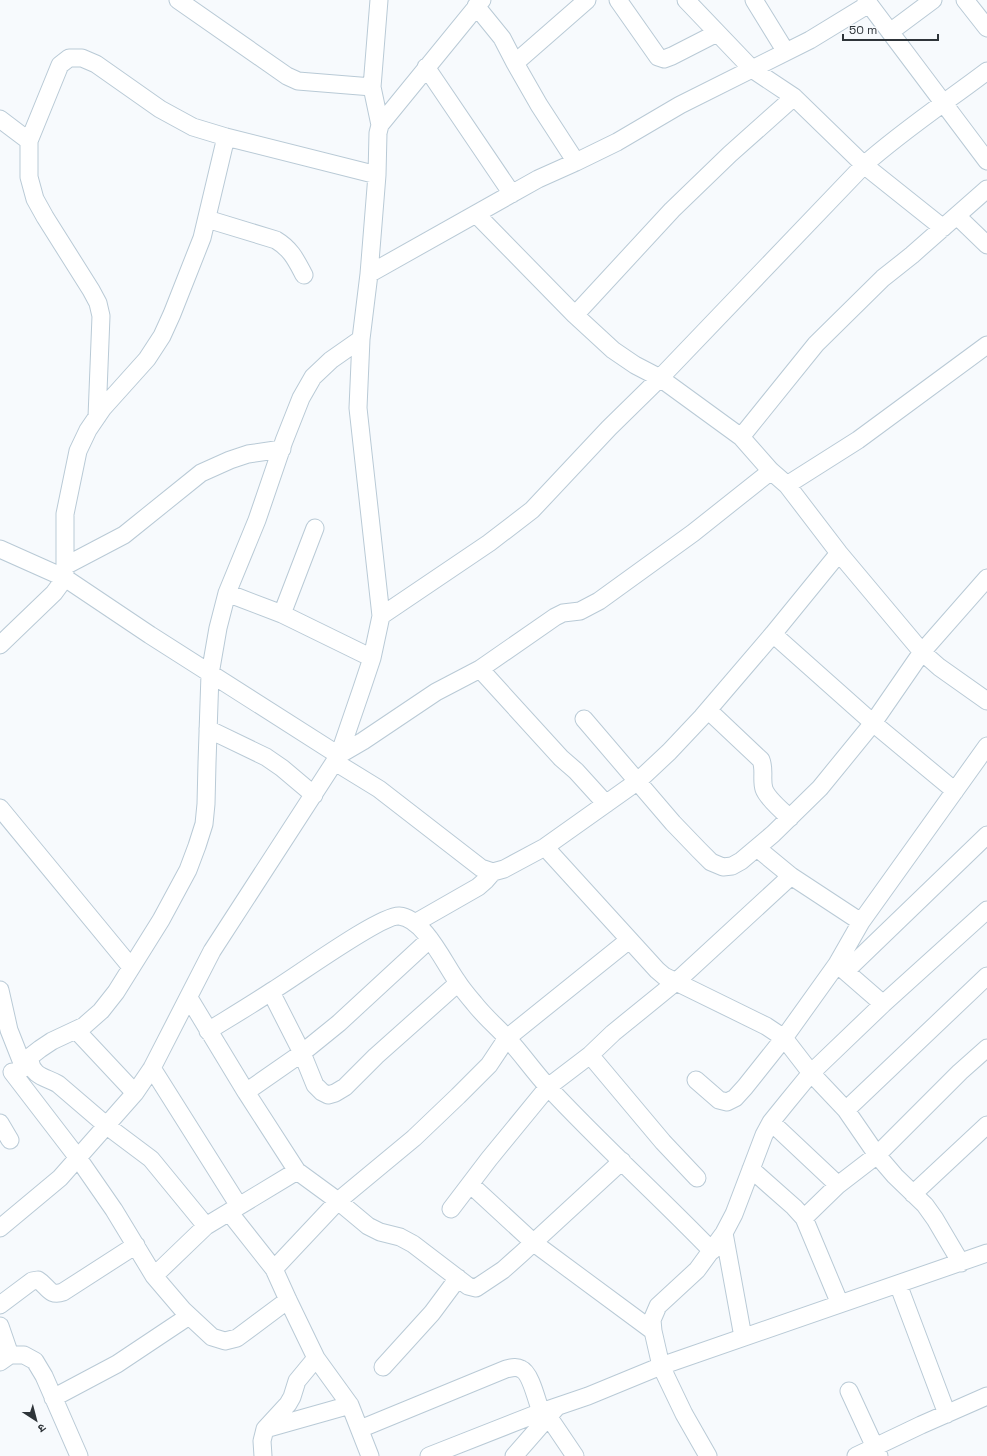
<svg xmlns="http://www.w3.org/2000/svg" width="987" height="1456" viewBox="0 0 987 1456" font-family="'Space Grotesk','Noto Sans Devanagari',sans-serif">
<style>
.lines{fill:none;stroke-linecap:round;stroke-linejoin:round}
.minor-casing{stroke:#b9cad6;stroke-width:19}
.minor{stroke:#fff;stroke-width:17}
</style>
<rect width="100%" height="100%" fill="#f7fafd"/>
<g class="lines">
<g class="minor-casing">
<path id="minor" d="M178 0 287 76 298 81 372 87
M618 0 658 57 664 59 672 56 717 33
M686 0 752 69 794 97 864 165 943 228
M754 0 786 52
M866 0 987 161
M965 0 987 28
M476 6 502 38 515 63 539 105 576 162
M890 32 933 0
M515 63 587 0
M426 67 512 194
M0 119 29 141
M380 125 482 0
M477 215 575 315 613 350 635 365 660 378 741 437 771 471 787 485 839 553 922 652 939 667 987 701
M957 216 987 245
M207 219 276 240C291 249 296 260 304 275
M369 274 538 179 576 162 617 142 680 105 810 40 869 4
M575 315 672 210 730 154 794 97
M97 417 101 316 98 303 91 290 45 217 35 199 29 177V141L60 65 69 58H82L96 64 160 109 193 127 226 137 377 175
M741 437 816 344 883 278 912 255 987 189
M787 485 858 440 987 345
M0 549 65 578 150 635 332 751 339 755 363 741 436 692 480 669 555 617 563 613 580 611 599 601 693 533 771 471
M65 566 124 535 201 473 230 460 248 454 282 449
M227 593 282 614 372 658
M282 614 315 528
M381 616 489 543 532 510 609 428 660 378 864 165C902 131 946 102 987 71
M773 634 873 723 955 791
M0 645 54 593 65 578V514L78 451 88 430 103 408 147 359 162 336 172 314 202 238 226 137
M480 669 561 758 576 771 606 804
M708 710 761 760C765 770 761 779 764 789 767 798 782 811 790 818
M584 719 673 823 699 850 711 862 723 867 732 866 741 861 773 834 820 788 873 723 922 652 987 578
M208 729 266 757 282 768 314 795
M335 762 379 789 481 868 493 872 504 869 545 847 638 781 669 752 702 717 773 634 839 553
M0 808 131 967
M545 847 657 970 664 976 766 1026 784 1038 811 1073 846 1110 877 1155 895 1176 925 1205 935 1219 961 1263
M757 848 791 876 861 922
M415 923 478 887 486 880 493 872
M837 964 883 1004
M846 971 987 835
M0 990 9 1030 24 1068
M271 992 302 1053 315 1085 322 1092 328 1095 335 1093 345 1087 376 1056 458 983
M189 998 246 1092 297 1171 338 1201 368 1226 380 1232 400 1237 413 1244 468 1286 476 1288 503 1270 521 1254 622 1161
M76 1030 135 1093
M208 1031C229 1018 251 1005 272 991 294 978 380 915 399 916 424 918 444 963 457 981 462 989 468 996 474 1003 484 1016 496 1026 507 1038 522 1054 534 1072 549 1088 601 1144 659 1196 712 1251
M590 1055 663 1142 697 1178
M152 1068 239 1206
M12 1072 78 1158 114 1210 154 1276 183 1310 212 1337 225 1341 237 1338 288 1300
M696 1080 719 1100 727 1102 735 1098 745 1087 784 1038 837 964 861 922 987 746
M246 1092 302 1053 339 1023 430 939
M846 1110 987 976
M771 1122 838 1185
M0 1123 10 1140
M751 1169 794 1207 804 1218 840 1304
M470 1184 534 1243 653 1331
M913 1194 987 1125
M451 1209 489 1159 548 1087 590 1055 613 1033 677 981 791 876
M229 1212 274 1269 288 1300 316 1358 350 1405 370 1456
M804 1218 838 1185 877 1155 960 1072 987 1048
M206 1226 151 1159 107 1126 58 1084C46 1077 33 1077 30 1061L31 1056 40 1049 52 1041 84 1026 101 1011 116 992 161 920 188 870 197 846 204 824 206 804 207 763 210 674 218 628 227 593 257 520 284 441 301 398 313 377 331 360 361 339
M0 1228 60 1178 135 1093 152 1068 212 951 339 755 362 688 372 658 381 616 358 408 361 339 369 274 377 175 378 133 380 125 372 87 379 0
M724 1233 743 1337
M274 1269 338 1201 414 1138 458 1096 489 1065 507 1038 629 940
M154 1276 206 1226 297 1171
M898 1284 947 1414
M0 1305 32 1281 38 1280C48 1286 49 1297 63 1292L136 1245
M0 1326 10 1355
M0 1362 10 1355H24L35 1361 44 1376 79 1456
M383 1367 432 1313 458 1278
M849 1391 879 1456
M53 1398 117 1364 189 1316
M548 1416 575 1456
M265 1429 350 1405
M360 1429 506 1369C511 1368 516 1366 521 1369 531 1373 537 1402 541 1412
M263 1456 262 1441 265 1429 288 1404 292 1397 297 1381 316 1358
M429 1456 541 1412 588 1396 661 1366 987 1253
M514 1456 556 1408
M708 1456 684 1414 661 1366 653 1331 652 1320 658 1306 697 1270 724 1233 734 1214 764 1135 771 1122 788 1101 811 1073 883 1004 987 910
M856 1456 921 1425 987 1396"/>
</g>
<use href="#minor" class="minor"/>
</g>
<g transform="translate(36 1420) rotate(144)" stroke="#f7fafd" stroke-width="3" paint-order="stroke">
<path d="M0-3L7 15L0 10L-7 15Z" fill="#2e3439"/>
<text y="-6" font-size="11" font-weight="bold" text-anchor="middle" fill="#2e3439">उ</text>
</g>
<path d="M843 34v6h95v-6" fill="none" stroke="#2e3439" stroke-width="2"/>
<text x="849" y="34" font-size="12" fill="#2e3439" stroke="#f7fafd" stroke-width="3" paint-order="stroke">50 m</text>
</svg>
